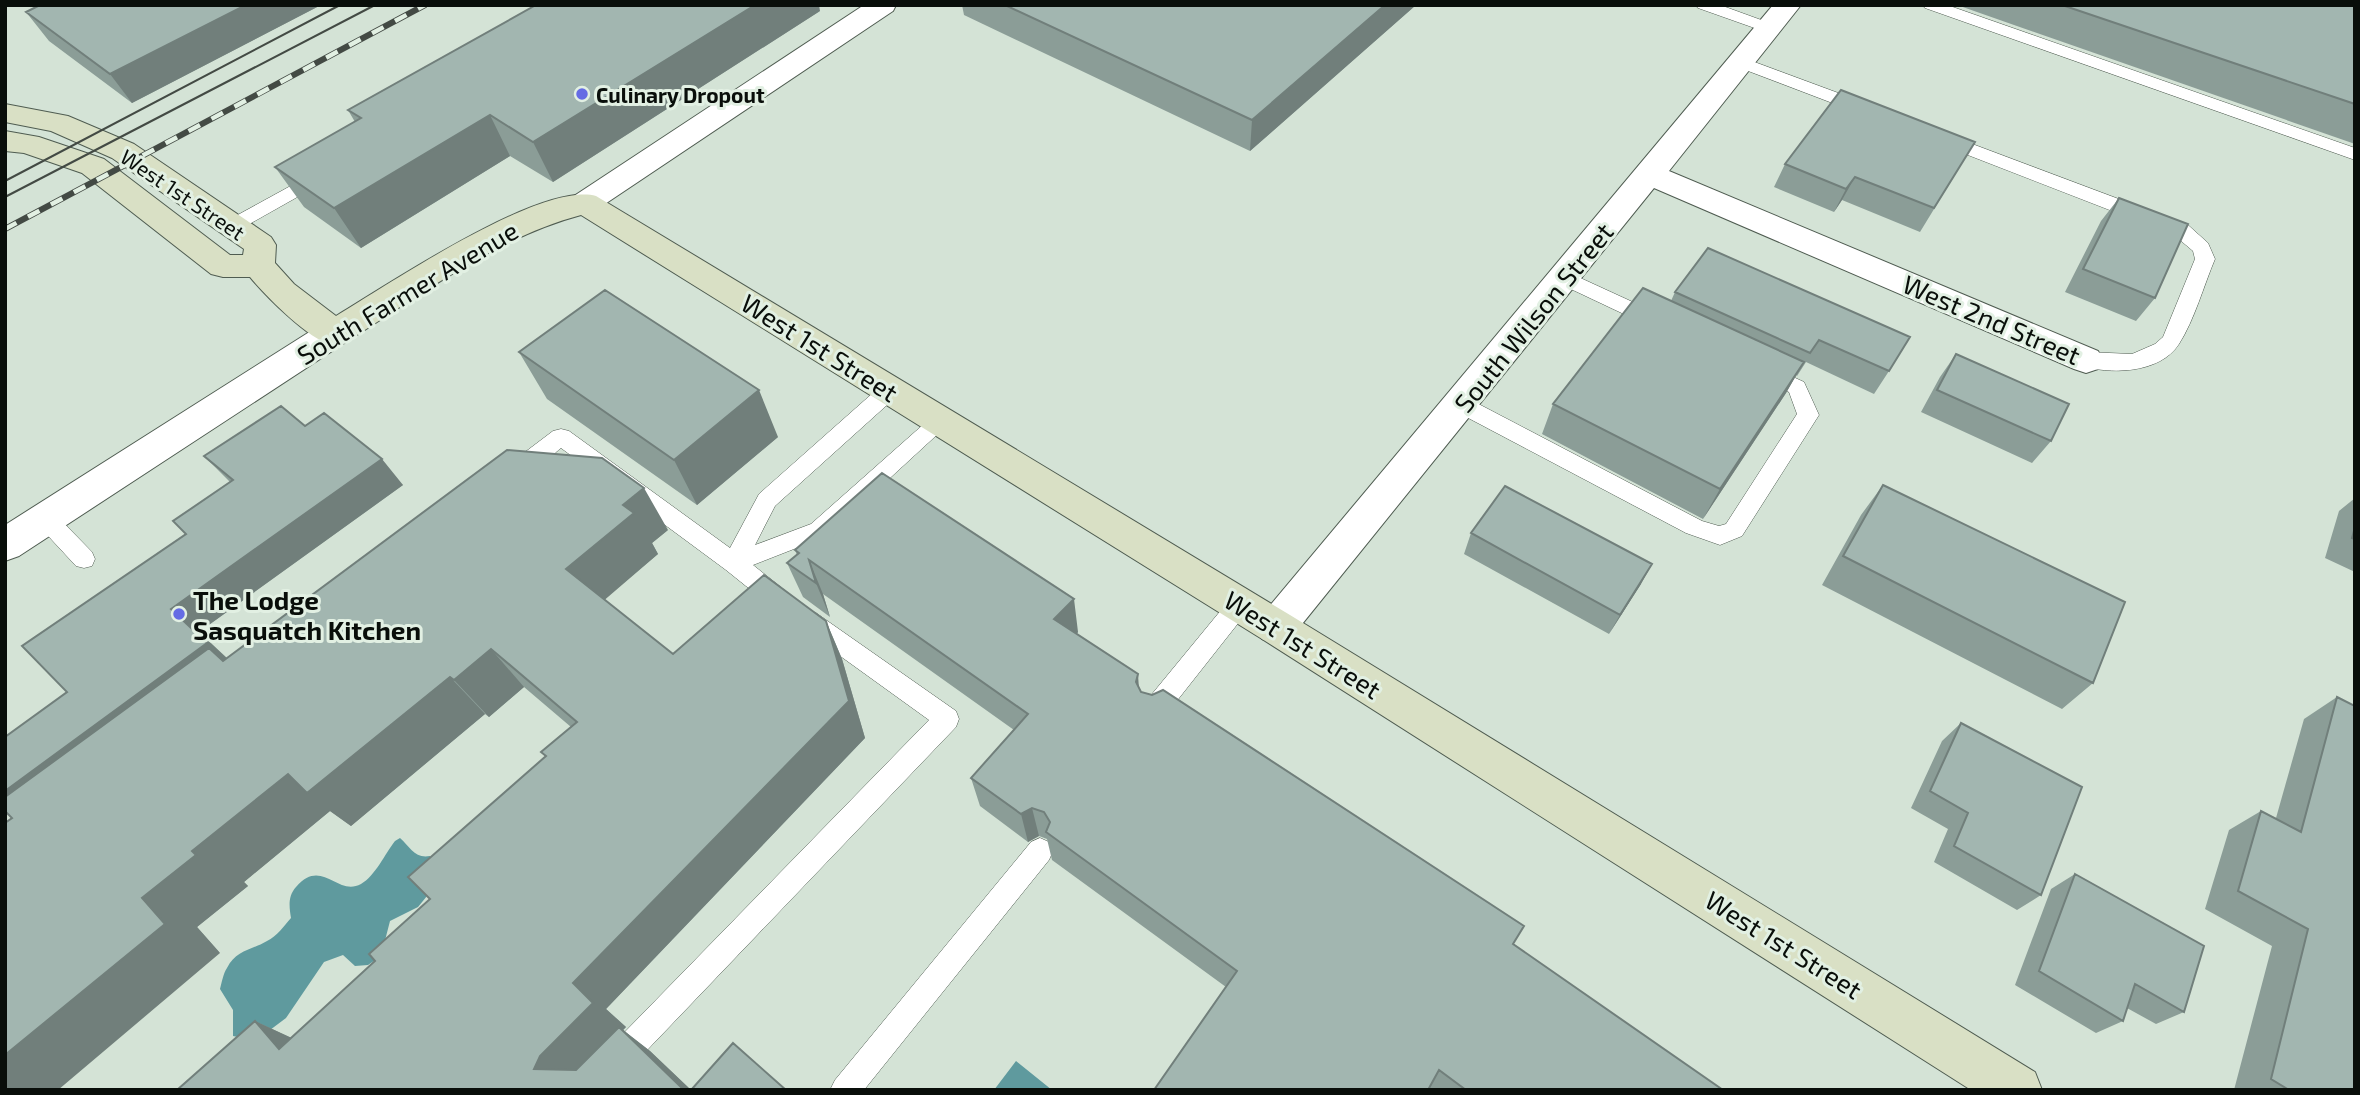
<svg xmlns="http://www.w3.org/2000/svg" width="2360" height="1095" viewBox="0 0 2360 1095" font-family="'Exo 2',sans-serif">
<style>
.water{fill:#5f9a9e}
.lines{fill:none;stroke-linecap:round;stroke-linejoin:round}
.lane-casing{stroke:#4f5c51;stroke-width:1}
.street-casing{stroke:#4f5c51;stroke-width:2}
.secondary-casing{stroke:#4f5c51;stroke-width:2}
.lane{fill:#fff;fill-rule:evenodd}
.street{fill:#fff;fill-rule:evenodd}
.secondary{fill:#d9e0c5;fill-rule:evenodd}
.tram{stroke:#434a44;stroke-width:2}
.rail-casing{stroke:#434a44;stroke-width:6}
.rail{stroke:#e2f0e3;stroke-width:4.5;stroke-dasharray:13;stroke-linecap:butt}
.wall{fill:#8b9d97}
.shaded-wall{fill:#717f7b}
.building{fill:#a2b6b0;stroke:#717f7b;stroke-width:2}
.poi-dot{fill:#656ce4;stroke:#e2f0e3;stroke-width:2.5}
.labels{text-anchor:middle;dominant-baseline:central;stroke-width:6;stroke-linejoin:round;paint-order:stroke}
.far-poi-label{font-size:21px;font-weight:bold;fill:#090e0a;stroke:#e2f0e3;text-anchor:start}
.far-street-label{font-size:21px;fill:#090e0a;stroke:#e2f0e3}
.street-label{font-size:26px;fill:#090e0a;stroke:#e2f0e3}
.poi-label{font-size:26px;font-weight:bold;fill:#090e0a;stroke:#e2f0e3;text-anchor:start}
</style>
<rect width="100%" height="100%" fill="#d4e3d6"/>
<path class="water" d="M400 838C410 847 415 859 430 856L432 859 427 896 418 907 390 921 381 956 368 965 355 966 343 955 324 962 286 1018 270 1030 242 1038 233 1036V1010L220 989C222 982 223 974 227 968 236 950 252 950 267 941 277 936 284 926 291 918 289 906 288 896 296 887 322 857 337 897 361 884 375 876 385 854 395 841Z
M1016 1061 1052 1090H994Z"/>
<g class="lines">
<g class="lane-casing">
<path id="lane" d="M1696 5H1720L1775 25 1777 28 1769 33 1763 31 1698 8Z
M1923 5H1947L2355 148V160L1925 8Z
M1741 57 1868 104 1871 108 1868 112H1856L1735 66 1733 62 1735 58Z
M1943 133 2188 225 2208 243 2215 259C2204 285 2194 321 2179 344 2160 374 2109 375 2079 365L2076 360 2079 355 2086 352 2132 354 2155 344 2163 337 2195 259 2193 251 2174 235 1937 143 1934 139 1937 135Z
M317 167 326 173 308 191 237 231H223L221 227 223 223 296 183 311 169Z
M1563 270 1661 315 1664 320 1661 325H1647L1556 282 1553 277 1556 272Z
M1765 364 1804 382 1819 415 1742 536 1720 545 1686 533 1455 411 1452 405 1455 399 1462 397 1469 399 1702 521 1719 526 1726 524 1797 414 1789 392 1758 377 1755 372 1758 367Z
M890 382 897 384 900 390 897 396 775 506 755 545 811 524 934 415 941 413 948 415 952 421 827 536 753 565 788 593 792 600 788 607 780 610 772 607 726 570 561 448C547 459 527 483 508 477L505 471 508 465 553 431 561 429 569 431 730 548 759 494 883 384Z
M46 510 54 513 92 552 95 559 92 566 84 568 76 566 38 525 35 519 38 513Z
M1239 595 1247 598 1251 605 1247 612 1161 721 1152 724 1143 721 1140 713 1143 705 1231 598Z
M808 610 816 613 956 711 959 719 956 727 609 1090H573L578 1080 929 720 800 627 796 620 800 613Z
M1040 838 1049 842 1053 851 1049 860 864 1090H830L835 1080 1031 842Z"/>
</g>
<g class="street-casing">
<path id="street" d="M864 5H896L893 11 596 210 585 213 574 210 569 203 574 196Z
M1773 5H1801L1669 171 2098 351 2103 360 2098 369 2086 373 2074 369 1654 188 1290 639 1276 644 1262 639 1256 627 1262 615Z
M334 321 346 324 351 333 346 342 19 556 5 561V525L322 324Z"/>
</g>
<g class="secondary-casing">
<path id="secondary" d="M5 104 68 116 134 144 271 237 276 245 275 263 294 284 336 316C386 286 541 181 596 196L1290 615 2035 1072 2042 1090H1971L1262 639 581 215C495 238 421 295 346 342 340 343 336 345 330 344 308 339 265 295 250 277H223L211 274 82 173 24 153 5 151V131L39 137 104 159 230 255H243L244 249 112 158 51 131 5 122Z"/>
</g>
<use href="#lane" class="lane"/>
<use href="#street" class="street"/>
<use href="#secondary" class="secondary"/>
<path class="tram" d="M5 181 340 5
M5 197 375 5"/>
<g class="rail-casing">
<path id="rail" d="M5 229 425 5"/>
</g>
<use href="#rail" class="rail"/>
</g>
<path class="wall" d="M321 5 132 103 49 41 26 12Z
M962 5H1416L1250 151 964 15Z
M1957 5H2355V144Z
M820 11 553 182 510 156 361 248 304 207 275 167 355 122 348 110Z
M1975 142 1920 232 1842 200 1834 212 1774 187 1785 164Z
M2119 198 2155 298 2136 321 2065 292 2101 221Z
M1708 248 1889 371 1874 394 1806 362 1797 376 1796 375 1786 393 1703 519 1542 434 1553 404 1671 301 1675 292Z
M519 352 778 437 697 505 547 399Z
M1956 354 2051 441 2032 463 1921 412 1940 377Z
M305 426 403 485 199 632 227 658 668 530 652 543 658 554 604 599 673 654 826 621 842 659 865 738 606 1009 626 1027 623 1030 650 1051 691 1090H177L255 1021 291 1038 375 961 430 899 545 756 541 752 571 727 524 687 489 717 485 714 351 826 330 811 244 882 248 886 197 927 220 953 12 818 7 796 186 534 230 482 204 456Z
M1883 485 2093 683 2062 709 1822 585 1861 515Z
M2355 498V572L2325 558 2339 511Z
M1471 533 1641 584 1609 634 1464 554Z
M795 550 1078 632 1077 634 1139 690 1141 692 1513 944 1723 1090H1429L1226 987 1052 860 1047 839 1039 836 1028 842 980 806 971 778 1014 730 823 594 830 617 803 597 787 563 797 555Z
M2337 697 2355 1090H2234L2272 946 2205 909 2229 830 2261 811 2276 818 2304 719Z
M1961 723 2041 895 2017 910 1934 862 1948 829 1911 808 1942 741Z
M2075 874 2184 1012 2156 1024 2127 1008 2123 1021 2096 1033 2015 985 2051 889Z"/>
<path class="shaded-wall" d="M246 5H321L132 103 110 74Z
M755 5H819L820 11 553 182 533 142Z
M1385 5H1416L1250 151 1252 120Z
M490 115 510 156 361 248 334 208Z
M1855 177 1842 200 1834 212 1846 189Z
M1804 362 1786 393 1703 519 1720 489Z
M759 390 778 437 697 505 674 460Z
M382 459 403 485 199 632 235 666 37 813 5 796V791L171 609Z
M644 488 668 530 652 543 658 554 594 609 566 569 623 505Z
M809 560 823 594 830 617 816 583Z
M1652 564 1641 584 1609 634 1620 615Z
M1074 599 1078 632 1059 652 1054 619Z
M826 621 842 659 865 738 606 1009 626 1027 623 1030 650 1051 691 1090 576 1078 534 1069 573 983Z
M491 649 524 687 489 717 454 680Z
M1138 674 1140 705 1136 682Z
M450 677 485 714 351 826 330 811 244 882 248 886 197 927 220 953 58 1090H5V1055L142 898 192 851 288 774Z
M1032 808 1039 836 1028 842 1021 814Z
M255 1021 307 1045 279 1049Z"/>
<path class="building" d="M40 5H246L110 74 26 12Z
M536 5H755L533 142 490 115 334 208 275 167 361 118 348 110Z
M1005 5H1385L1252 120Z
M2062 5H2355V104Z
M1841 90 1975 142 1934 208 1855 177 1846 189 1785 164Z
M2119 198 2188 224 2155 298 2083 269Z
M1708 248 1910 337 1889 371 1819 340 1810 353 1675 292Z
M1643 288 1804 362 1720 489 1553 404Z
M605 290 759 390 674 460 519 352Z
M1956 354 2069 404 2051 441 1937 390Z
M281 406 305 426 324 413 382 459 171 609 207 643 5 791V737L67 692 22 646 186 534 173 521 233 480 204 456Z
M507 450 602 458 644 488 623 505 634 513 566 569 673 654 764 575 826 621 849 701 573 983 593 1003 540 1056 534 1069 576 1070 619 1027 684 1090H177L255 1021 279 1049 375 961 369 954 430 899 408 877 546 756 541 752 577 722 491 649 454 680 450 677 307 793 288 774 192 851 196 855 142 898 165 924 5 1055V823L12 818 5 811V797L209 648 223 661Z
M882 473 1074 599 1054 619 1138 674 1136 682 1141 692 1152 695 1163 690 1524 926 1513 944 1723 1090H1466L1439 1070 1428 1090H1154L1237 971 1046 832 1050 822 1044 812 1032 808 1021 814 971 778 1028 714 809 560 816 583 787 563 799 553 795 550Z
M1883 485 2125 602 2093 683 1843 556Z
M1505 486 1652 564 1620 615 1471 533Z
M2355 527V539L2352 538Z
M2337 697 2355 706V1090H2289L2271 1079 2308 929 2238 891 2261 811 2301 832Z
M1961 723 2082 787 2041 895 1954 846 1968 813 1930 791Z
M2075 874 2204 946 2184 1012 2135 984 2123 1021 2039 971Z
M733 1043 786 1090H691Z"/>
<g class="poi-dot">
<circle cx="582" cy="94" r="7"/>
<circle cx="179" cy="614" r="7"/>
</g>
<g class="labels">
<g class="far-poi-label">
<text x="596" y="94">Culinary Dropout</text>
</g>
<g class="far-street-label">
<text transform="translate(183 194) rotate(34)">West 1st Street</text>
</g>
<g class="street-label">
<text transform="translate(407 292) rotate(-31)">South Farmer Avenue</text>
<text transform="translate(1533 317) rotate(-51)">South Wilson Street</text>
<text transform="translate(1992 319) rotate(23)">West 2nd Street</text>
<text transform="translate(820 347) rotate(32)">West 1st Street</text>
<text transform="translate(1303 644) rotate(32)">West 1st Street</text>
<text transform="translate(1784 944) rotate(32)">West 1st Street</text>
</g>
<g class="poi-label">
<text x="193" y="599">The Lodge<tspan x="193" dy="30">Sasquatch Kitchen</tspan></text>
</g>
</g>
<rect width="2360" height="1095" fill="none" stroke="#090e0a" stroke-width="14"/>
</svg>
